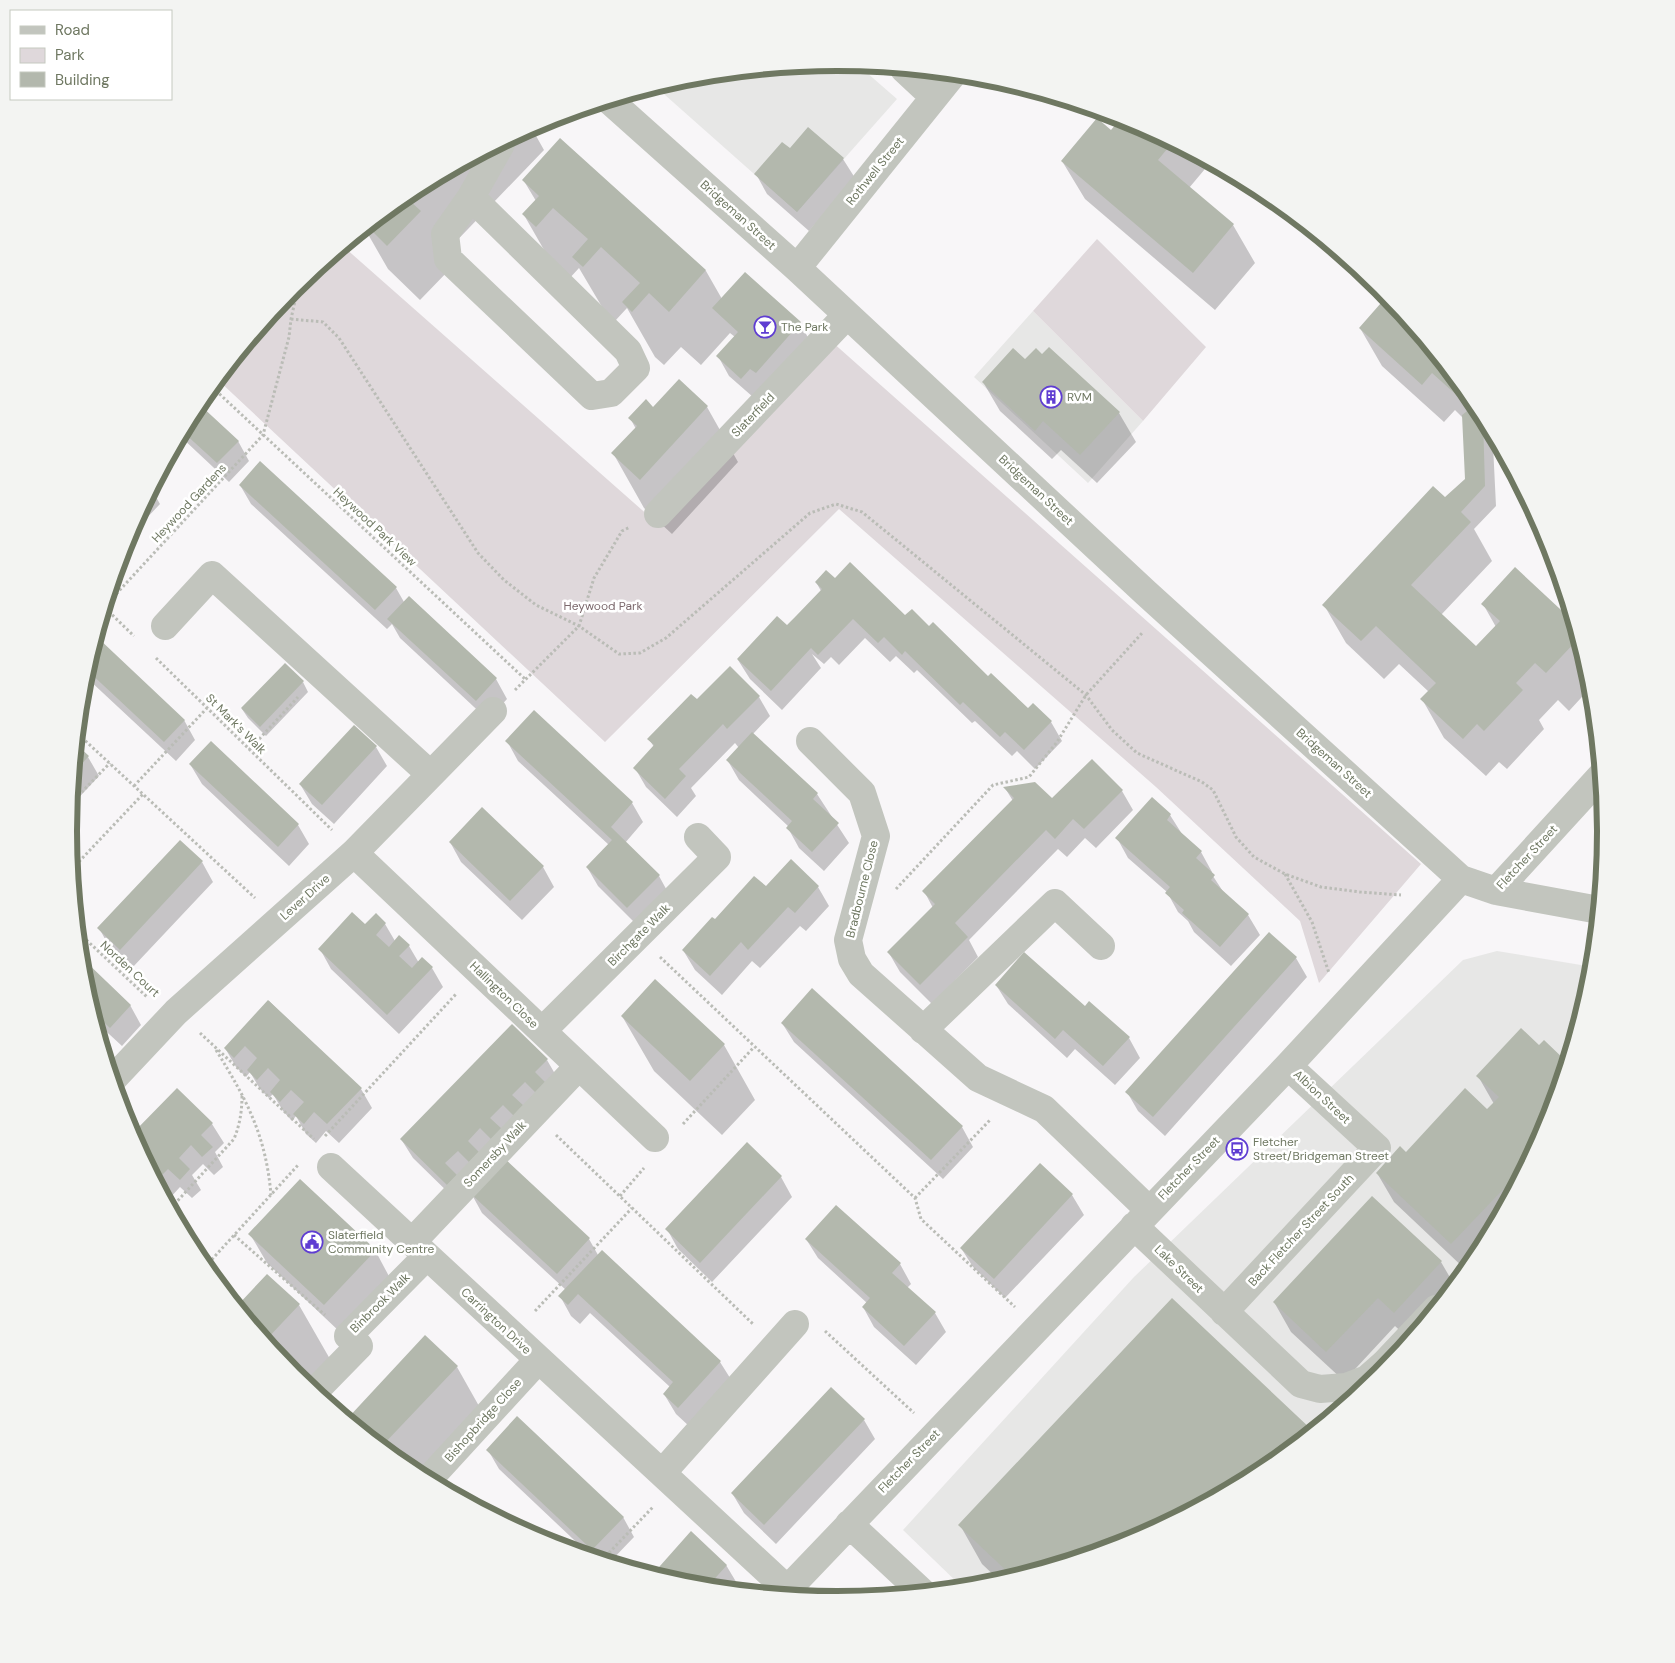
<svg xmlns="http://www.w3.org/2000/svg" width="1675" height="1663" viewBox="0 0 1675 1663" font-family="'DM Sans',sans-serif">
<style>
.built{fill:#e7e7e6}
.green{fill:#dfd8db}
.shadow{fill:#0003}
.building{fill:#b3b8ad}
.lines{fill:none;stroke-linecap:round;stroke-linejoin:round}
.path{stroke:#babcb6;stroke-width:3;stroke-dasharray:2.5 2.5;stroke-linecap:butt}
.minor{stroke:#c2c5be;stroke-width:28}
.labels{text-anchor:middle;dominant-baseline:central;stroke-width:5;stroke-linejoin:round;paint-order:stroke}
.street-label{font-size:12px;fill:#6f7862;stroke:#fff}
.poi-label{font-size:12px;fill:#6f7862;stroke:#fff;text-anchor:start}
.park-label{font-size:12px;fill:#7c696d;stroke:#fff}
.rim{fill:none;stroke:#6f7862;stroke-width:6}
</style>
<rect width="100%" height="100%" fill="#f8f6f8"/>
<path class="built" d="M838 63 858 65 897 99 797 212 656 87 688 77Z
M1033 311 1143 421 1088 483 974 377Z
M1497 951 1593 967 1592 982 1548 1126 1477 1259 1381 1375 1264 1471 1132 1542 987 1586 963 1588 903 1530 1134 1277 1463 960Z"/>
<path class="green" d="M1097 239 1206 347 1143 421 1033 311Z
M344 247 659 525 831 341 1421 864 1319 983 1300 921 1156 787 839 509 605 742 218 380 294 288Z"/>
<path class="shadow" d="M1122 118 1132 121 1210 163 1189 188 1233 225 1255 263 1215 310 1085 199 1062 161 1111 131Z
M531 127 544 150 444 254 452 267 420 300 388 269 365 229 411 192Z
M560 139 706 271 722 299 745 273 800 323 811 343 753 397 729 376 718 356 735 337 730 333 701 365 681 347 664 365 655 357 627 308 615 321 605 312 579 268 568 280 555 269 524 215 536 201 524 181Z
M790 150 843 159 855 178 809 231 767 194 756 174Z
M1388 296 1477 405 1504 455 1493 445 1496 506 1474 529 1492 561 1441 615 1476 648 1496 627 1483 604 1574 625 1592 682V686L1569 711 1558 700 1539 720 1544 729 1507 769 1499 762 1486 776 1444 738 1422 699 1429 692 1399 664 1384 679 1346 643 1324 605 1466 480 1463 418 1455 410 1444 422 1382 366 1360 328Z
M1026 361 1119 413 1136 442 1097 483 1061 450 1052 459 1000 411 983 382Z
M198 405 238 441 249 461 229 482 181 437Z
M707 407 738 462 672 534 644 508 613 453 636 429 630 418 653 408Z
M240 485 396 588 404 602 496 679 507 699 488 720 400 638 392 624 387 629 251 504Z
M152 490 160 504 126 540 127 537Z
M835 580 905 617 930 628 1028 710 1051 722 1062 741 1035 769 1017 751 1012 756 975 721 972 723 917 670 914 673 896 656 890 662 865 638 839 665 831 657 824 664 812 654 821 668 782 710 750 679 738 660 791 631 821 591 816 582Z
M96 639 184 720 195 740 176 761 88 679 85 675Z
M303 682 308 692 266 736 248 718 242 709Z
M759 697 770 716 753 734 817 794 849 843 824 871 799 848 788 828 789 827 739 780 728 761 739 748 735 743 691 788 696 796 677 817 646 787 635 768 654 747 649 739 697 701Z
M507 741 632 803 643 822 625 843 659 876 670 896 639 927 598 886 587 867 609 845 518 761Z
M77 747 88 757 99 776 71 806Z
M376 747 387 766 334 824 312 804 300 784Z
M1092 761 1122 791 1133 810 1096 848 1085 838 1067 857 1058 849 969 940 978 957 932 1004 900 972 889 953 933 908 924 891 1013 801 1005 788 1052 800Z
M190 764 298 825 309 844 289 866 202 784Z
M1152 798 1170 815 1182 834 1201 852 1212 872 1211 873 1224 893 1248 915 1260 935 1231 966 1194 932 1188 921 1178 912 1167 892 1128 858 1117 838Z
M450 842 543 867 554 887 522 920 461 862Z
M202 862 213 882 132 968 110 948 99 928Z
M818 887 829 906 806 931 800 926 760 968 752 961 722 995 695 970 683 950 715 920 766 888Z
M385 924 395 941 409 946 419 963 432 968 443 987 399 1034 331 969 320 949 365 926Z
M1269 933 1296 958 1307 977 1165 1136 1138 1111 1127 1092Z
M81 959 130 1005 141 1025 122 1046 96 1022 83 981Z
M996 985 1085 1008 1129 1038 1140 1058 1115 1085 1075 1049 1067 1058 1008 1004Z
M269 1001 361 1089 372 1108 339 1143 326 1131 316 1143 306 1134 296 1116 292 1121 283 1111 273 1094 269 1098 260 1089 250 1072 246 1077 236 1067 225 1048Z
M622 1016 724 1045 755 1100 722 1135 654 1071Z
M782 1023 962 1127 973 1147 943 1179 794 1042Z
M1544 1042 1567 1063 1548 1126 1477 1259 1467 1271 1394 1202 1377 1173 1406 1153 1488 1111 1494 1104 1478 1076 1540 1047Z
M547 1060 558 1079 503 1158 589 1239 598 1255 720 1362 732 1381 690 1427 676 1414 664 1394 670 1387 590 1313 580 1324 571 1316 560 1296 566 1290 482 1213 471 1193 459 1203 413 1158 401 1139Z
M177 1089 212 1124 224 1143 215 1152 223 1167 214 1175 203 1164 192 1175 201 1190 192 1198 180 1187 170 1198 178 1212 175 1216 132 1136Z
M747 1144 781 1177 792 1197 712 1282 678 1249 667 1229Z
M1040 1164 1072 1195 1084 1215 1005 1298 973 1267 961 1248Z
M836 1206 900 1264 911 1284 907 1288 935 1313 946 1332 916 1365 874 1327 863 1307 867 1303 818 1258 806 1239Z
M250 1234 375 1250 391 1280 341 1333 267 1263Z
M1441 1262 1455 1286 1410 1340 1395 1326 1344 1381 1291 1332 1274 1302Z
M268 1276 299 1305 330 1359 306 1385 294 1375 238 1307Z
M1172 1300 1312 1432 1264 1471 1132 1542 1001 1582 982 1564 960 1525Z
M457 1367 488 1422 431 1482 410 1471 347 1419Z
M864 1420 875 1439 776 1544 744 1513 732 1493Z
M488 1450 623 1517 634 1537 610 1562 591 1556 499 1469Z
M726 1565 738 1585 733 1590 687 1586Z"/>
<path class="building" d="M1097 118 1111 130 1121 118 1132 121 1172 143 1158 160 1234 224 1193 273 1061 161Z
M808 127 844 158 797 212 754 174 782 142 790 148Z
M560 138 706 270 669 312 649 293 632 312 622 302 640 283 601 247 583 267 572 257 588 239 553 208 536 227 522 214 539 196 522 180Z
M430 182 411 202 421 211 387 246 368 227 411 192Z
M745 272 801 322 756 373 750 369 741 379 716 356 738 332 712 308Z
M1388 295 1477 405 1486 421 1483 418 1485 486 1461 512 1471 522 1411 585 1476 646 1500 621 1481 604 1515 567 1574 622 1579 638 1546 673 1535 663 1516 683 1523 690 1484 731 1477 724 1463 739 1420 699 1436 683 1376 626 1361 641 1322 605 1433 486 1445 497 1465 479 1462 415 1471 408 1432 373 1422 385 1359 328Z
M1049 347 1120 412 1080 455 1043 421 1035 431 982 382 1013 348 1025 359 1036 348 1042 354Z
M679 379 708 406 640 480 611 453 637 426 628 418 646 399 653 407Z
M199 404 239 441 217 463 183 432Z
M260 461 397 587 375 610 239 485Z
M850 562 905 615 912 609 929 626 933 622 988 676 991 673 1028 708 1033 703 1052 721 1024 750 1005 732 1000 737 963 702 960 705 905 651 902 655 884 637 878 643 853 619 818 655 811 648 771 691 737 659 777 616 787 625 796 616 822 589 815 582 826 570 835 578Z
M409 596 497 678 476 701 387 619Z
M97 637 185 720 164 742 87 670Z
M285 663 304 681 260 727 241 708Z
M730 666 760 696 727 729 723 724 679 769 686 776 665 799 633 768 654 745 647 739 691 694 697 699Z
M534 710 633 802 611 827 660 875 627 908 586 867 612 840 505 741Z
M354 725 377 746 322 805 299 784Z
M752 732 818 793 813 799 839 823 812 852 786 828 792 821 726 760Z
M211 741 299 824 278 847 189 764Z
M77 745 89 756 74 772Z
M1092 759 1123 790 1084 829 1073 819 1055 839 1046 830 955 923 968 937 920 985 887 952 935 904 922 891 1014 798 1003 787 1035 782 1052 798Z
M1152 797 1171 814 1167 820 1202 851 1196 858 1215 875 1211 880 1249 914 1220 947 1182 913 1184 910 1165 893 1170 887 1115 838Z
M482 807 544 866 510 901 449 842Z
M180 840 203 861 120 950 97 928Z
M791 859 819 886 795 913 788 907 748 950 741 942 710 976 682 950 712 917 715 919 754 876 766 886Z
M352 912 365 924 376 913 386 923 376 935 389 947 399 935 410 945 399 956 412 968 422 957 433 967 387 1015 318 949Z
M1269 932 1297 957 1153 1117 1125 1092Z
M1024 952 1085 1006 1089 1001 1130 1037 1103 1066 1063 1030 1055 1039 995 985Z
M81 957 131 1005 110 1028 92 1011 83 981Z
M655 979 725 1044 690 1081 621 1016Z
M812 988 963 1126 931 1160 781 1023Z
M268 1000 362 1088 327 1124 314 1112 304 1124 293 1114 304 1102 291 1090 280 1102 270 1092 280 1080 268 1068 257 1080 247 1070 257 1058 245 1046 234 1058 224 1048Z
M512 1024 548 1059 535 1072 546 1083 536 1093 525 1082 512 1095 524 1106 514 1116 503 1105 490 1118 502 1129 491 1139 480 1128 468 1141 479 1152 469 1162 458 1151 445 1163 457 1175 447 1185 400 1139Z
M1521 1028 1539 1045 1544 1040 1567 1062 1548 1126 1529 1162 1451 1244 1376 1173 1400 1146 1406 1152 1465 1088 1487 1109 1499 1097 1476 1076Z
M177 1088 213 1123 201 1135 213 1147 202 1157 191 1145 179 1158 190 1169 180 1180 168 1169 156 1181 132 1134Z
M747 1142 782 1176 700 1263 665 1229Z
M503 1157 590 1238 557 1274 470 1193Z
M1040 1163 1073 1194 994 1279 960 1248Z
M300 1179 376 1250 324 1305 248 1234Z
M1372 1196 1442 1261 1394 1313 1378 1298 1326 1352 1273 1302Z
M836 1205 901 1263 892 1273 936 1312 904 1346 862 1307 870 1298 805 1239Z
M602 1250 721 1361 678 1408 663 1394 673 1382 578 1294 568 1305 558 1296Z
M267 1274 300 1304 265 1341 237 1306Z
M1172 1298 1313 1431 1264 1471 1132 1542 1014 1578 958 1525Z
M425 1335 458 1366 381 1447 347 1419Z
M831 1387 865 1419 764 1525 731 1493Z
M517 1416 624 1517 592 1550 486 1450Z
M691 1531 727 1565 709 1585 707 1588 687 1586 652 1575Z"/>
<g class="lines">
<path class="path" d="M291 319 323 322 339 338 478 553 504 580 536 605 579 626 619 654 640 653 666 638 810 513 836 504 862 512 1086 695 1112 730 1137 753 1202 782 1213 790 1236 837 1254 857 1285 874 1321 887 1360 892 1401 895
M212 387 525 679
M106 605 263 435 289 337 291 319 299 283
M105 608 134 636
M156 658 332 830
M515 690 579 626 594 578 622 531 630 527
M78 734 255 898
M249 750 298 697
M134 786 207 708
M71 803 110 763
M72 869 143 794
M1285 874 1312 922 1329 973
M896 889 993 785 1029 777 1057 742 1086 695 1143 632
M79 933 148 998
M660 957 915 1198 921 1219 1015 1307
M200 1033 314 1139
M216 1050C247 1100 266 1136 271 1195
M683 1124 754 1047
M556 1135 753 1324
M325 1136 457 993
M620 1196 644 1168
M915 1198 991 1119
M171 1208 234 1139C240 1124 242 1111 242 1095
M234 1235 325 1315
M205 1267 299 1164
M535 1311 632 1208
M825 1331 914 1413
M602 1560 653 1507"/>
<path class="minor" d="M904 69 934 97
M610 101 797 268 1146 593 1461 879 1496 891 1599 910
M471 197 628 351 636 368 611 393 592 396 448 259 445 234 471 197 501 144
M797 268 953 74
M658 514 847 315
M165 626 212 575 430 774
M810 741 862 793 876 836 848 940 852 959 861 974 978 1078 1044 1109 1149 1210
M354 853 655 1138
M1496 891 1601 776
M923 1030 1055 903 1101 946
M542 1031 717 857 698 837
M113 1079 176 1012 354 853 493 711
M331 1167 787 1589
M1134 1226 1301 1384 1320 1389 1346 1387 1367 1379 1384 1364 1436 1309
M412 1242 579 1066
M1224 1312 1377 1148 1288 1066
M314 1392 359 1346 348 1336 427 1256
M662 1473 795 1324
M428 1480 538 1360
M849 1524 922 1592
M782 1595 1288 1066 1461 879"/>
</g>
<defs>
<g id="bar-ring" transform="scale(1.125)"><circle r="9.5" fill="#fff" stroke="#5f3dd2" stroke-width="1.5"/><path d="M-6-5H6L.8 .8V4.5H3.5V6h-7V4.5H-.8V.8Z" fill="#5f3dd2"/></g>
<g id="building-ring" transform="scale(1.125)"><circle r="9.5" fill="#fff" stroke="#5f3dd2" stroke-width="1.5"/><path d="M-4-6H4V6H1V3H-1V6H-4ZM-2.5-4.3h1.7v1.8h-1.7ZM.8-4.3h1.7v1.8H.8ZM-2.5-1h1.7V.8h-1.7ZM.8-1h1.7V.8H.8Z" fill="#5f3dd2"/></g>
<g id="bus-ring" transform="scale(1.125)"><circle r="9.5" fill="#fff" stroke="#5f3dd2" stroke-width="1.5"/><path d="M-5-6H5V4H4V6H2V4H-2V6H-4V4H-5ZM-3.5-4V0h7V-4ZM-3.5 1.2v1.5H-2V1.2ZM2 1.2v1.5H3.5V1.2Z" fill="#5f3dd2"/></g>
<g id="civic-ring" transform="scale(1.125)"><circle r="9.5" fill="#fff" stroke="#5f3dd2" stroke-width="1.5"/><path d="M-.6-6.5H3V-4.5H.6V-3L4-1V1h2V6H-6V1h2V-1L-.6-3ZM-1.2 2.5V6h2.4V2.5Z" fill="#5f3dd2"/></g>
</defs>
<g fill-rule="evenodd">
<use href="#bar-ring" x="765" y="327"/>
<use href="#building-ring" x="1051" y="397"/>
<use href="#bus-ring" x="1237" y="1149"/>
<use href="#civic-ring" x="312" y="1242"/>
</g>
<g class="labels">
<g class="street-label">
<text transform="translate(875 171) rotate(-51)">Rothwell Street</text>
<text transform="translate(738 215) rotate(42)">Bridgeman Street</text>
<text transform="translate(753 415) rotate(-46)">Slaterfield</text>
<text transform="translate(1036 490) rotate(43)">Bridgeman Street</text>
<text transform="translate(189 503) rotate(-47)">Heywood Gardens</text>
<text transform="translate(375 527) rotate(43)">Heywood Park View</text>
<text transform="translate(236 724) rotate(45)">St Mark's Walk</text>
<text transform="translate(1334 763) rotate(42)">Bridgeman Street</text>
<text transform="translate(1527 857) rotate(-47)">Fletcher Street</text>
<text transform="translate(862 889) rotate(-76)">Bradbourne Close</text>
<text transform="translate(305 897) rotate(-42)">Lever Drive</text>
<text transform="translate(639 935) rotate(-45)">Birchgate Walk</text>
<text transform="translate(130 969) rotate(43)">Norden Court</text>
<text transform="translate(504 995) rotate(44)">Hallington Close</text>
<text transform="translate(1322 1097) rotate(43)">Albion Street</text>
<text transform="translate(495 1154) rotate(-47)">Somersby Walk</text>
<text transform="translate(1189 1168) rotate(-46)">Fletcher Street</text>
<text transform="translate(1301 1230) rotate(-47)">Back Fletcher Street South</text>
<text transform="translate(1179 1269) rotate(44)">Lake Street</text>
<text transform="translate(380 1303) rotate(-45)">Binbrook Walk</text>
<text transform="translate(496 1321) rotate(43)">Carrington Drive</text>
<text transform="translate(483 1420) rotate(-48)">Bishopbridge Close</text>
<text transform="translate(909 1461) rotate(-46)">Fletcher Street</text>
</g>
<g class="poi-label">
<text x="781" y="327">The Park</text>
<text x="1067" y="397">RVM</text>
<text x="1253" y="1142">Fletcher<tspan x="1253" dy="14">Street/Bridgeman Street</tspan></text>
<text x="328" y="1235">Slaterfield<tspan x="328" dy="14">Community Centre</tspan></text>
</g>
<g class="park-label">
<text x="603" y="606">Heywood Park</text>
</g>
</g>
<path d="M0 0H1675V1663H0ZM77 831a760 760 0 1 1 1520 0a760 760 0 1 1-1520 0Z" fill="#f3f4f2" fill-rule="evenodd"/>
<path class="rim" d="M77 831a760 760 0 1 1 1520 0a760 760 0 1 1-1520 0Z"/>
<rect x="10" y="10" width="162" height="90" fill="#ffffff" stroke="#c5c9c0"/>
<rect x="20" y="26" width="25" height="8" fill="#c2c5be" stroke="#c5c9c0"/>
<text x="55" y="35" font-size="15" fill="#6f7862">Road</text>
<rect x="20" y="48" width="25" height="15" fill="#dfd8db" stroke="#c5c9c0"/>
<text x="55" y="60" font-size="15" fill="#6f7862">Park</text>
<rect x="20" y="72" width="25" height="15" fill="#b3b8ad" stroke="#c5c9c0"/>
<text x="55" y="85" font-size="15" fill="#6f7862">Building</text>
</svg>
